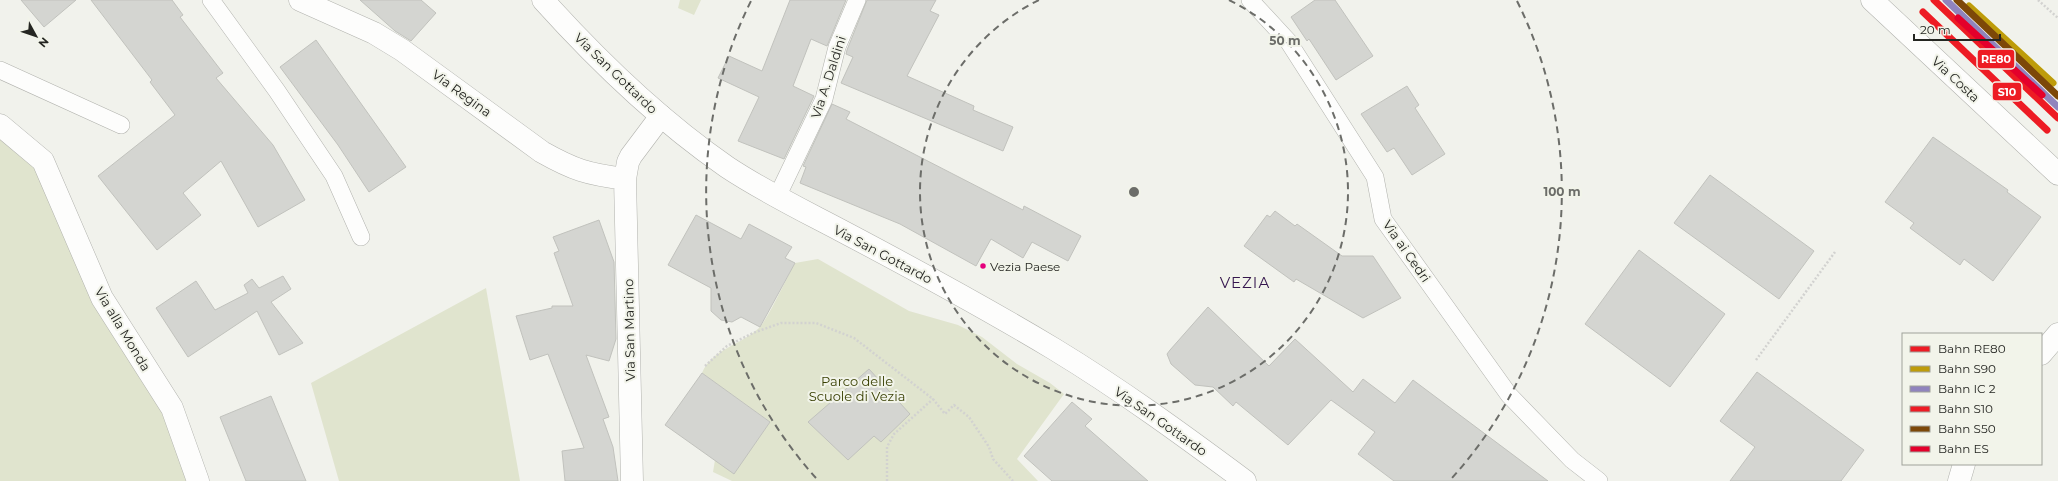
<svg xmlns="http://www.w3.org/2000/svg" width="2058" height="481" viewBox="0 0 2058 481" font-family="Montserrat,sans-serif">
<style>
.green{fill:#e0e4ce}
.building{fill:#d4d5d1;stroke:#c1c2bd}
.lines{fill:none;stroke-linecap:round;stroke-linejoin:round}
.service-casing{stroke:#b1b2ad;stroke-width:18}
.minor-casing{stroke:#b1b2ad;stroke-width:23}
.primary-casing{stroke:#b1b2ad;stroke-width:23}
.path{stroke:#d2d2d0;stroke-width:2.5;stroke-dasharray:2 2;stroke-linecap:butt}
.service{stroke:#fdfdfc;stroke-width:17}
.minor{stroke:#fdfdfc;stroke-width:22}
.primary{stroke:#fdfdfc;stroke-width:22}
.rail-1-casing{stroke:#f2f4ea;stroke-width:10}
.rail-2-casing{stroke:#f2f4ea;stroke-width:10}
.rail-3-casing{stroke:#f2f4ea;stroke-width:10}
.rail-4-casing{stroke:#f2f4ea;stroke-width:10}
.rail-5-casing{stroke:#f2f4ea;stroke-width:10}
.rail-6-casing{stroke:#f2f4ea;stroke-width:10}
.rail-1{stroke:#ed1c24;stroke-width:7}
.rail-2{stroke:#be9c0a;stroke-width:7}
.rail-3{stroke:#9084bd;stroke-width:7}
.rail-4{stroke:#ed1c24;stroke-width:7}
.rail-5{stroke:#7d4808;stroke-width:7}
.rail-6{stroke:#e4002b;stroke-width:7}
.ring{fill:none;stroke:#6c6d69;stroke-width:2;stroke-dasharray:7 5}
.bus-dot{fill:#e5007d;stroke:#f2f4ea;stroke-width:1.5}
.labels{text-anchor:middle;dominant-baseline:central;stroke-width:4;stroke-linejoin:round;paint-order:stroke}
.bus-label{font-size:12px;fill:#252622;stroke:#f2f4ea;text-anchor:start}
.street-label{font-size:13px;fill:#252622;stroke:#f2f4ea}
.park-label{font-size:13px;fill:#383f02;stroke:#f2f4ea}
.quarter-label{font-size:15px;letter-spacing:1px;fill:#36174f;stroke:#f2f4ea}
.centre{fill:#6c6d69;stroke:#f2f4ea;stroke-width:2}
.ring-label{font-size:12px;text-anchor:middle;font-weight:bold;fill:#6c6d69;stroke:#f2f4ea;stroke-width:4;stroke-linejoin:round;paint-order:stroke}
.line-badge{stroke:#f2f4ea;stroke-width:1.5}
.badge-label{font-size:11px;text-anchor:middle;font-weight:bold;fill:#fff}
</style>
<rect width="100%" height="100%" fill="#f1f2ec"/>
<path class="green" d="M680 0H701L694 15 678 8Z
M0 125 43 161 198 481H0Z
M818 259 909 311 958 325 982 337 1017 364 1050 383 1064 394 1017 459 1038 481H732L713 472 715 460 734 473 770 422 702 373C712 349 741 345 759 328 768 319 787 277 795 263Z
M486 288 520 481H339L311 383Z"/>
<path class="building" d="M21 0H76L44 27Z
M91 0H172L183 15 180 17 223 73 216 78 273 145 305 200 258 227 221 161 183 193 201 215 157 250 98 176 175 115 150 82 152 80Z
M360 0H421L436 13 411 41 395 31Z
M790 0H846L827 46 811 39 793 86 814 96 784 159 738 141 759 97 718 78 729 56 762 71Z
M867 0H936L930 11 939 15 907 76 974 106 973 110 1013 127 1003 151 841 83 853 57 846 54 847 50Z
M1315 0H1335L1373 56 1336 80 1309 39 1307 41 1291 17Z
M316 40 406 167 369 192 338 145 280 67Z
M1407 86 1419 105 1415 108 1445 154 1412 175 1394 148 1387 152 1361 114Z
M832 104 850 112 846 119 1023 210 1024 206 1081 236 1068 261 1032 242 1023 258 991 239 976 266 900 224 800 183 806 167 803 166Z
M1933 137 2008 190 2007 192 2041 217 1993 281 1964 259 1960 265 1910 228 1914 223 1885 202Z
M1710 175 1814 251 1779 299 1674 223Z
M1275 211 1295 226 1297 224 1342 256H1373L1401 298 1363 318 1296 279 1294 282 1244 246 1267 215 1270 217Z
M696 215 741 239 749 224 792 247 785 258 795 263 760 327 741 317 732 322 721 320 711 311V288L668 265Z
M599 220 614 262 616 339 609 361 586 355 609 417 603 419 613 447 618 481H565L562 451 584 448 548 354 530 360 516 316 552 308V306H573L554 253 559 251 553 237Z
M1639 250 1725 314 1670 387 1585 324Z
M283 276 291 289 271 302 303 343 279 355 257 311 188 357 156 308 196 281 215 310 248 293 244 285 252 279 259 288Z
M1208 307 1269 366 1295 339 1353 392 1363 379 1395 403 1413 380 1548 481H1394L1358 454 1375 432 1331 400 1288 445 1236 402 1233 406 1213 387 1195 385 1171 364 1167 354 1170 350Z
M869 369 910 414 881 442 874 436 848 460 808 422Z
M1757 372 1864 450 1841 481H1730L1755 447 1720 421Z
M702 373 770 422 734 474 665 425Z
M271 396 306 481H246L220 417Z
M1072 402 1092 419 1085 426 1148 481H1052L1024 456Z"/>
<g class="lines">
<g class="service-casing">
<path id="service" d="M211 0 277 91 334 176 361 237
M1250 0 1288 41 1375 177 1383 219 1509 395 1572 460 1599 481
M0 70 121 125
M777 197 824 99 837 47 857 0"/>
</g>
<g class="minor-casing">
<path id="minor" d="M300 0 374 33 402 50 542 152C574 170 587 174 625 179
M1872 0 2058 174
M0 125 43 161 102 298 172 408 198 481
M2041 354 2058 334
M632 481 625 179 628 162 631 156 661 116
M1959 481 1964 464"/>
</g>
<g class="primary-casing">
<path id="primary" d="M543 0C598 61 659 120 727 167 763 191 802 210 840 230 912 268 984 307 1054 349 1120 389 1183 435 1245 481"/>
</g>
<path class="path" d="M2038 0 2058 18
M1756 360 1835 252
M705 366 727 346 753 333 781 323H816L854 338 933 399 945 414 954 405 969 417 989 447 993 459 1013 481
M887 481V447L894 434 933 399"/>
<use href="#service" class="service"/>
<use href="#minor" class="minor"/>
<use href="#primary" class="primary"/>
<g class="rail-1-casing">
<path id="rail-1" d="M1934 0 2058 118"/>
</g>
<g class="rail-2-casing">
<path id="rail-2" d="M1969 6 2053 83"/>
</g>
<g class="rail-3-casing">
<path id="rail-3" d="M1946 0 2058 107"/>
</g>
<g class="rail-4-casing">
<path id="rail-4" d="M1923 12 2047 130"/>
</g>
<g class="rail-5-casing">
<path id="rail-5" d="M1957 0 2058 96"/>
</g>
<g class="rail-6-casing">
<path id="rail-6" d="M1958 18 2042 95"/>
</g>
<use href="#rail-1" class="rail-1"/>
<use href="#rail-2" class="rail-2"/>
<use href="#rail-3" class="rail-3"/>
<use href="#rail-4" class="rail-4"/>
<use href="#rail-5" class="rail-5"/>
<use href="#rail-6" class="rail-6"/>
</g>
<g class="ring">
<path d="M1229 0A214 214 0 1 1 1039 0"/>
<path d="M816 478A428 428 0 0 1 751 1M1517 1A428 428 0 0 1 1452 478"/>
</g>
<circle class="bus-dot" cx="983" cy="266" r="3.5"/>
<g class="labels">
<g class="bus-label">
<text x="990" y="266">Vezia Paese</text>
</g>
<g class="street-label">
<text transform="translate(616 73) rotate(44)">Via San Gottardo</text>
<text transform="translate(828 77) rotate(-72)">Via A. Daldini</text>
<text transform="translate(1956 79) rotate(43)">Via Costa</text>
<text transform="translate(462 93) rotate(36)">Via Regina</text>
<text transform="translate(1407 251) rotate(55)">Via ai Cedri</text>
<text transform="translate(883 254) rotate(28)">Via San Gottardo</text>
<text transform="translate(123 329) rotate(59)">Via alla Monda</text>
<text transform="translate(629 330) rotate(-91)">Via San Martino</text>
<text transform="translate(1161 421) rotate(35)">Via San Gottardo</text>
</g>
<g class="park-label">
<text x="857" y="381">Parco delle<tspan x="857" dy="15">Scuole di Vezia</tspan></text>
</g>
<g class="quarter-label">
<text x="1245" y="282">VEZIA</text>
</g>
</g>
<circle cx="1134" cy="192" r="6" class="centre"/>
<g class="ring-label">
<text x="1285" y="45">50 m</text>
<text x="1562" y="196">100 m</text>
</g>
<g class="line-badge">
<rect x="1977" y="49" width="38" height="20" rx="4" fill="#ed1c24"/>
<rect x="1992" y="82" width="30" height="19" rx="4" fill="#ed1c24"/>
</g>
<g class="badge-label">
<text x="1996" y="63">RE80</text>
<text x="2007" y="96">S10</text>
</g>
<rect x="1902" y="333" width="140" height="132" fill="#f2f4ea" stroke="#a0a29a"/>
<rect x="1910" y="346" width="20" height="6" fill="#ed1c24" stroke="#a0a29a"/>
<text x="1938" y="353" font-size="12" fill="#252622">Bahn RE80</text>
<rect x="1910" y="366" width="20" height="6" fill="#be9c0a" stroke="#a0a29a"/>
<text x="1938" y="373" font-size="12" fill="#252622">Bahn S90</text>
<rect x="1910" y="386" width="20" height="6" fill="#9084bd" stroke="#a0a29a"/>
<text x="1938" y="393" font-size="12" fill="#252622">Bahn IC 2</text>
<rect x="1910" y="406" width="20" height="6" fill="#ed1c24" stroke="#a0a29a"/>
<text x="1938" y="413" font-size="12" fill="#252622">Bahn S10</text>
<rect x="1910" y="426" width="20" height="6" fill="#7d4808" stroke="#a0a29a"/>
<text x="1938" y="433" font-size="12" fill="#252622">Bahn S50</text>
<rect x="1910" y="446" width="20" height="6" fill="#e4002b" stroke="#a0a29a"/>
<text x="1938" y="453" font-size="12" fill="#252622">Bahn ES</text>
<g transform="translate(36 36) rotate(130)" stroke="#f2f4ea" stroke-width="3" paint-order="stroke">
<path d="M0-3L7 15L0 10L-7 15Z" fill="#252622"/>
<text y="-6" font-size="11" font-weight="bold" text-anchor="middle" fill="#252622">N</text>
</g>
<path d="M1914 34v6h86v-6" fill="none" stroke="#252622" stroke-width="2"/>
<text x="1920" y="34" font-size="12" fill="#252622" stroke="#f2f4ea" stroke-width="3" paint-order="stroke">20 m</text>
</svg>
